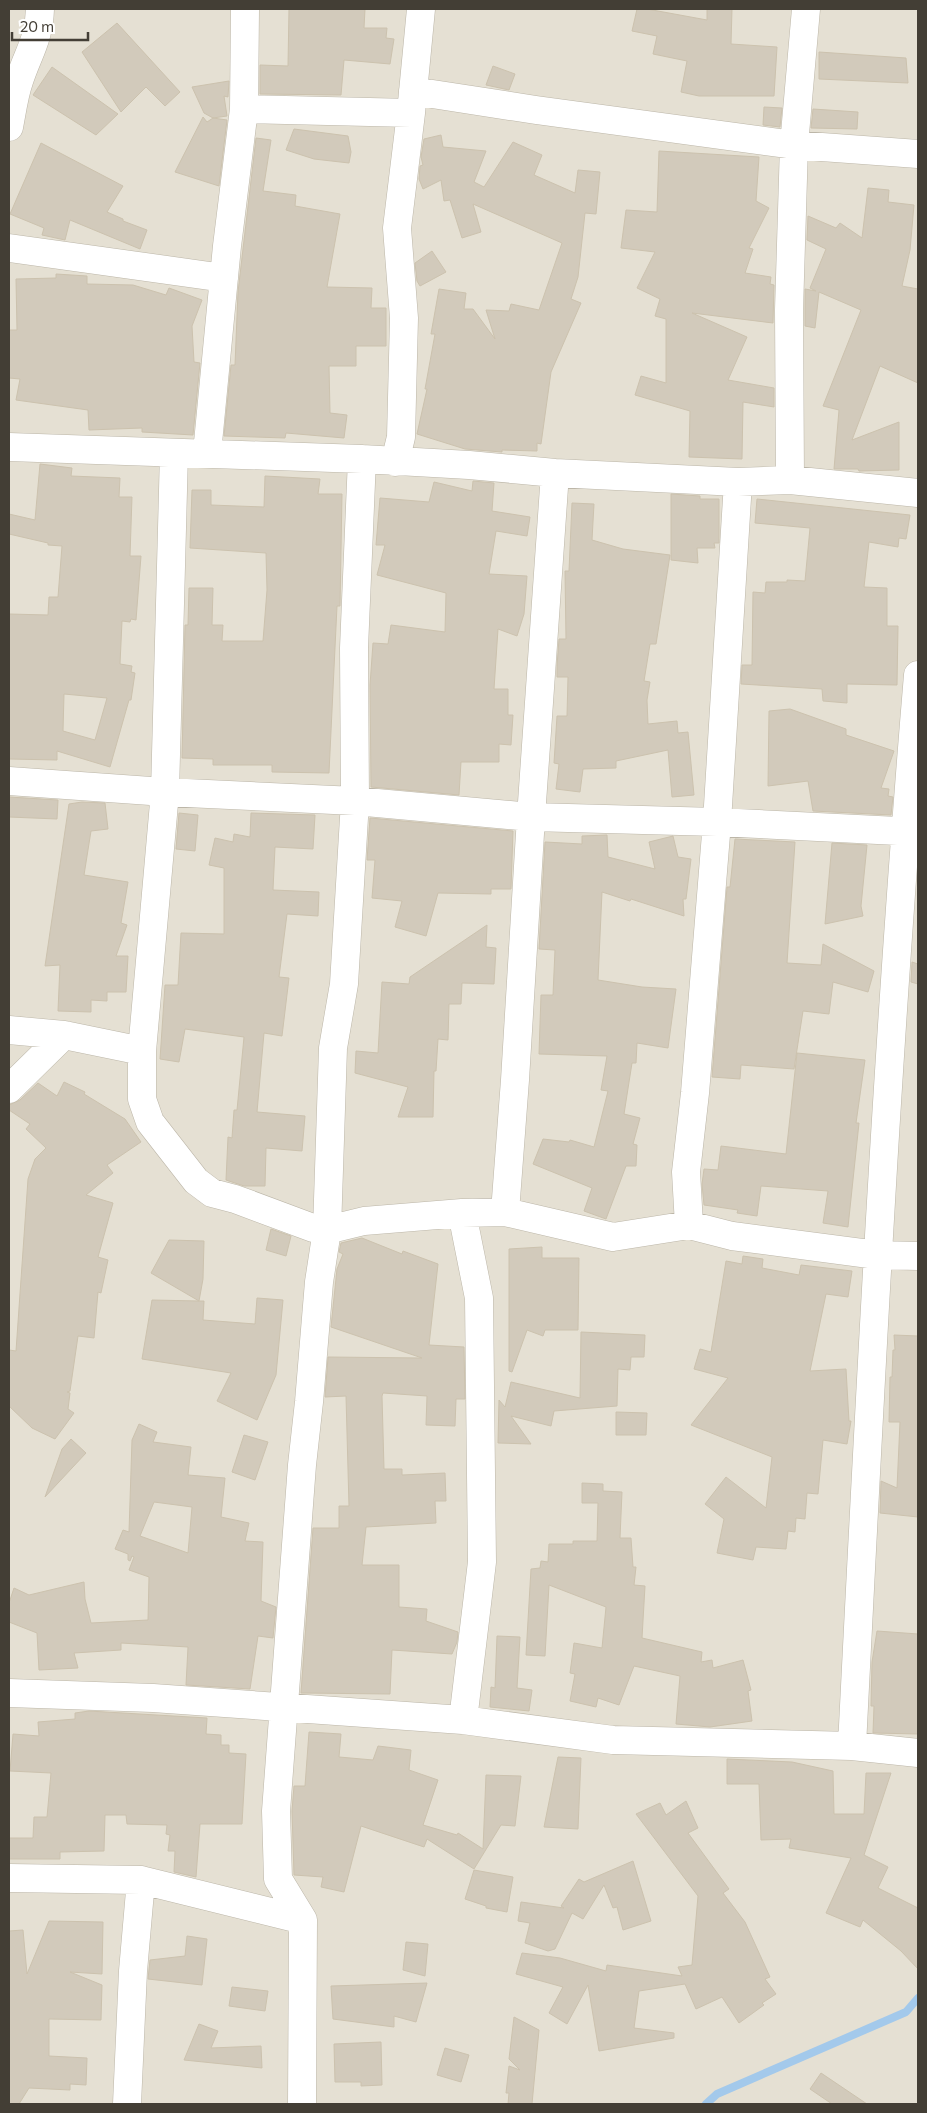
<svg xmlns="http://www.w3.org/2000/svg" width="927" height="2113" viewBox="0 0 927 2113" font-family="Commissioner,sans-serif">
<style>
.residential{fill:#e5e0d3}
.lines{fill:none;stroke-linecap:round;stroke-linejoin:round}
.stream{stroke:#a3c9eb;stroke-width:8}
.building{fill:#d2cabb;stroke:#ccc2ae;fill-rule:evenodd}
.minor-casing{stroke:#bcb6a8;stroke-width:29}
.minor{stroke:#fff;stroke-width:28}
</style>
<rect width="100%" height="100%" fill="#f1eee4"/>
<path class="residential" d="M9 9H918V2104H9Z"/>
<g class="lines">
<path class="stream" d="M706 2104 717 2094 906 2012 918 1998"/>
</g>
<path class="building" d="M289 9H365L364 28H387L386 38 394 39 390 64 344 60 341 95 260 94V65L288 66Z
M637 9H647L707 20V9H732L731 44 777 47 774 96H699L681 92 687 61 653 54 657 36 632 31Z
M117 23 180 92 165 106 146 87 121 112 82 52Z
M819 52 906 58 908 83 819 79Z
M493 66 515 74 509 90 486 85Z
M52 67 118 114 96 135 33 95Z
M229 81 228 97 224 96 227 116 213 118 204 113 192 87Z
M764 107 782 108 780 127 763 125Z
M813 109 858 112 857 129 811 128Z
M203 117 207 122 213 118 227 120 219 186 175 172Z
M294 129 348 136 351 152 349 163 314 159 286 150Z
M441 135 443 147 486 151 474 182 484 187 513 142 542 155 534 175 575 193 578 170 600 172 596 214 585 213 578 277 571 299 581 303 551 372 541 444 537 443V451L502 450V452L465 449 417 434 427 389H425L435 334H431L439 289 466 293 464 309H473L495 339 486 310 509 311 511 304 539 310 562 243 473 204 481 232 462 238 450 200 444 201 441 180 423 189 419 179 420 166 423 165 421 157 424 139Z
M256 138 271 140 263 191 296 195 295 206 340 214 327 287 372 288 371 308H386V346H356V366H329L330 413 347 415 344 438 286 433 285 438 224 436 231 365H235L238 292Z
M41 143 123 186 107 212 123 219V221L147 230 140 249 70 220 65 240 42 235 44 228 10 214Z
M659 151 759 157 756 201 769 208 749 248 753 249 745 273 771 277 770 284 774 285 773 323 692 313 747 337 728 380 774 388V407L743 402 742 459 689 457 690 411 635 395 641 376 666 383V319L655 316 660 299 637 288 655 252 621 248 626 210 657 212Z
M868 188 889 190 888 202 914 205 910 250 902 286 918 289V383L880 366 852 440 899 422V470L859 471 858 469H834L839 410 823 406 861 310 819 292 815 328 805 326V289L816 291 810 288 826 249 807 240 808 216 836 228 840 223 862 238Z
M432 251 446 272 420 286 417 281 415 263Z
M56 274 87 276V284L133 285 166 295 169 288 202 300 192 326 194 362 200 363 193 435 142 432V428L89 430 88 410 16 400 20 379 9 378V330H17L16 279 56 278Z
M40 464 72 468 71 476 120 478 119 497H132L130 556H141L136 620 131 619 130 622 122 621 120 664 132 666 131 672 135 673 131 700H129L110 767 57 751V760L9 759V614L48 615 49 597H58L62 546 48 545V543L9 534V514L35 520ZM64 694 107 698 95 740 63 731Z
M265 476 320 479 318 494H342L340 606H337L329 773 272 772V765H213V759L182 758 185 625H188L189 588H213L212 625H223L222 641H263L267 590 266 553 190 548 192 490H211V505L264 507Z
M473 481 494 483 492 511 530 517 527 536 496 531 489 574 527 576 524 614 517 636 498 629 494 689H508V715H513L511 745 499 744V762H461L459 795 371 787 370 685 373 643 388 644 391 625 445 632 446 593 377 575 385 545H376L380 498 429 502 434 482 472 491Z
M671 494 700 496V499H719V543H714L715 548H697L698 563 671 560Z
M757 499 910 515 906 539 899 538 898 547 869 542 864 587 887 588V626H898L897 685 847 684V703L823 701 822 689 741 684 742 665H752L753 592 765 593 766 582H787V580L805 581 810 528 755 523Z
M572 503 594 504 592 540 623 549 670 555 656 644H650L644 681 650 682 647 700 648 724 677 721 678 733 688 732 694 795 672 797 668 750 616 761V768L583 769 580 792 556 789 559 764 554 763 557 716H567L568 677H557V666L559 639H566L565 571H569Z
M790 709 846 729V735L894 751 881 788 889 789 888 796 893 797 891 815 813 811 808 781 768 786 769 711Z
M9 797 58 800 57 819 9 817Z
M82 802 105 803 108 829 91 831 84 875 128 882 121 923 127 925 116 956H128L126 992H107V1001L91 1000V1012L58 1011 60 965 45 966 69 804Z
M179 813 198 815 195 851 176 849Z
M251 813 315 815 313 849 275 847 273 890 319 892 318 916 287 914 279 977 289 978 282 1036 264 1033 257 1112 305 1116 302 1151 266 1148 265 1186H244L226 1180 228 1137 232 1138 234 1110H237L244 1037 185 1029 179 1062 160 1059 165 985H178L181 933 224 934V868L209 865 215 838 233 842 234 834 250 837Z
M370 818 513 831 511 889H491V894L438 893 426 936 395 927 402 901 372 898 375 860H367Z
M607 835 608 857 655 869 649 842 673 836 678 857 691 859 686 899H683L684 916 631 899 630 901 602 892 598 980 642 987 676 989 668 1048 637 1043 636 1063H632L624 1114 640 1118 633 1144 637 1145 636 1166H626L606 1219 584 1211 592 1188 533 1164 543 1139 569 1142 570 1140 594 1147 608 1091 601 1090 607 1056 539 1054 541 995H553L555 950 539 949 545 842 582 844V836Z
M735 839 795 842 787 963 821 965 823 944 874 971 868 992 833 982 829 1014 803 1011 794 1069 741 1065 740 1079 712 1077 727 887H730Z
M832 843 867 845 861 906 863 916 825 924Z
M487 925 486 947 496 948 494 984 462 983 461 1004H449L448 1040 438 1039 436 1071H434L433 1117H398L408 1087 355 1073 356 1051 378 1053 382 982 409 984 410 977Z
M912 962 918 964V984L911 982Z
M797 1053 865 1060 856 1123H859L848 1227 823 1223 828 1191 761 1186 757 1216 737 1213 738 1210 704 1205 702 1184 704 1169 718 1170 721 1146 786 1154Z
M64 1082 85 1092 84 1094 125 1119 141 1142 107 1165 113 1173 86 1195 113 1203 98 1257 108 1260 101 1293 98 1292 94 1338 78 1336 70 1391 67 1392 70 1393 68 1409 74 1413 55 1439 32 1428 9 1406V1350L16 1351 28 1179 35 1159 46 1148 26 1129 30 1124 9 1110V1105L20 1100 38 1083 57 1096Z
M271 1229 291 1236 286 1256 266 1250Z
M362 1238 402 1254 403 1251 438 1264 429 1345 464 1347 465 1399H456L455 1426 426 1425 427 1396 383 1393 382 1396 384 1469H402V1475L445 1473 446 1501H435L436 1523 366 1527 362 1565H399V1607L427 1609 426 1621 458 1632 457 1642 452 1654 392 1650 390 1694 301 1693 313 1528H339V1506H349L346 1396 325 1397 328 1357 422 1358 331 1327 337 1269 343 1254 339 1252 341 1243Z
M169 1240 204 1241 203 1279 199 1301H204L203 1320 255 1324 257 1298 283 1300 276 1375 257 1420 217 1401 231 1373 142 1359 152 1300 199 1301 151 1273Z
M542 1247V1258H579L578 1330H545L543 1336 527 1330 512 1372 509 1371V1249Z
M743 1256 763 1259 762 1268 799 1275 801 1265 852 1271 848 1297 826 1294 810 1371 846 1369 849 1421H851L847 1444 823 1440 818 1494 807 1493 805 1519 796 1518 795 1532 788 1531 786 1549 756 1547 753 1560 717 1553 724 1519 705 1504 726 1477 766 1508 772 1457 691 1425 728 1378 694 1369 700 1349 711 1352 726 1261 742 1264Z
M581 1332 645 1335 644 1357H631L630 1370 618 1369 617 1406 554 1411 551 1426 511 1416 531 1444 498 1443 499 1400 505 1407 511 1382 580 1398Z
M894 1335 918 1336V1517L880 1513 881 1481 897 1488 900 1422H889L890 1377H892L893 1350H895Z
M616 1412 647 1413 646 1435H616Z
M139 1424 157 1432 153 1442 191 1447 188 1475 225 1478 221 1517 249 1523 245 1541 263 1542 261 1601 276 1607 273 1638 258 1636 250 1689 186 1685 188 1647 121 1643V1650L74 1653 78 1668 39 1670 37 1633 9 1622V1603L14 1588 29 1595 84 1582 85 1599 91 1623 148 1620 149 1577 129 1570 134 1557 132 1556 130 1561 128 1560V1554L115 1549 123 1530 129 1532 132 1440ZM154 1502 192 1507 188 1553 140 1536Z
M244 1435 268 1442 255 1480 232 1472Z
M71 1439 86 1453 45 1497 62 1449Z
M582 1483 603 1484V1491L622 1492 620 1538H631L633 1567H636L634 1585 645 1586 642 1638 702 1652 701 1662 712 1660 713 1668 743 1660 751 1690 748 1691 752 1721 710 1727 676 1724 680 1676 634 1666 619 1705 598 1698 596 1707 570 1701 575 1674 570 1673 574 1643 602 1648 606 1607 549 1585 545 1656 526 1655 531 1569 540 1568 541 1561 548 1562 549 1544H573V1541H597L598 1503H582Z
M877 1631 918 1634V1734L873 1733 874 1706H871L872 1662Z
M497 1636 520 1637 517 1688 532 1690 529 1711 490 1707 491 1687 495 1688Z
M89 1711 207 1718 206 1734 221 1735V1745H229V1753L246 1754 242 1824H200L196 1877 174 1872 175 1851H168L170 1835 166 1834 167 1825 127 1824 126 1815H105L104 1851 60 1852V1859H9V1838H33L34 1817H47L51 1773 10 1771 13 1734 39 1736 38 1722 75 1719V1713Z
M309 1732 341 1734 339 1757 373 1760 378 1746 411 1750 409 1770 438 1780 423 1825 457 1835 458 1833 483 1849 486 1775 521 1776 515 1826 501 1825 474 1869 427 1839 424 1847 361 1826 344 1892 321 1887 323 1877 294 1875 292 1811 294 1786H305Z
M558 1757 581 1758 578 1829 544 1827Z
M727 1759 792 1762 833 1771 834 1814H864L866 1773H891L864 1855 888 1867 878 1888 918 1908V1969L901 1951 863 1920 860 1927 826 1913 851 1858 789 1848 791 1839 761 1840 759 1784H727Z
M686 1801 698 1828 688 1833 729 1889 723 1893 745 1922 770 1977 765 1979 776 1994 762 2003 764 2005 739 2023 722 1997 696 2009 685 1984 639 1991 634 2028 674 2033V2038L599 2051 588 1985 567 2024 549 2013 563 1987 516 1974 522 1953 560 1958 606 1971 607 1965 682 1976 678 1967 692 1965 698 1896 636 1814 660 1803 666 1815Z
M633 1861 651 1921 623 1930 617 1907 613 1908 604 1885 583 1919 572 1913 555 1949 548 1951 525 1943 530 1923 518 1921 521 1902 564 1908 561 1906 579 1879 584 1882Z
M474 1870 513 1877 507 1912 486 1908V1906L465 1899Z
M49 1921 103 1922 102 1974 70 1972 102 1985 101 2020 49 2019V2056L87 2058 86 2085 70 2084V2090L29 2088 19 2104H9V1931L23 1930 27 1974Z
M187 1936 207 1939 202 1985 148 1979 150 1960 185 1956Z
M406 1942 428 1944 425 1976 403 1970Z
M427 1983 416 2022 394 2016V2027L333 2019 331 1986Z
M232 1987 268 1991 265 2011 229 2006Z
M514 2017 539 2030 532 2104H508L509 2093H506L509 2066 520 2070 509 2059Z
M199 2024 218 2031 211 2048 261 2046 262 2068 184 2060Z
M381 2042 382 2085 361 2086V2082H335L334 2044Z
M445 2048 469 2055 461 2082 437 2075Z
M821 2073 867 2104H832L810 2089Z"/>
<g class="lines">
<g class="minor-casing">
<path id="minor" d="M413 91 536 110 794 145 918 154
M244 109 411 113
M9 127C12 112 14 95 19 81 28 53 39 40 40 9
M9 248 224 278
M9 447 362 459 469 465 555 473 738 482 790 480 918 493
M174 453 165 792 142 1051V1099L150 1122 196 1181 212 1193 235 1199 313 1228 327 1230 364 1221 462 1213 505 1212 613 1237 689 1225 732 1236 877 1255 918 1256
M207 453 227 246 244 109 245 9
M395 462 401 437 404 318 397 228 411 113 421 9
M790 480 789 310 794 145 806 9
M9 781 165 792 355 801 531 817 717 822 918 832
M9 1030 64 1035
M9 1089 64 1035 142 1051
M505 1212 515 1080 531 817 555 473
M462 1213 479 1298 482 1562 463 1720
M689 1225 686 1172 695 1093 717 822 738 482
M9 1693 153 1698 463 1720 613 1740 852 1746 918 1753
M852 1746C870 1389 888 1031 918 675
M9 1878 141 1880 303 1920
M127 2104 133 1971 141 1880
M302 2104 303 1920 278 1879 276 1811 302 1465 309 1402 319 1282 327 1230 333 1048 344 984 355 801 354 648 362 459"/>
</g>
<use href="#minor" class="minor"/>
</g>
<rect width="927" height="2113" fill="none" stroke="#433e35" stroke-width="20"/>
<path d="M12 32v8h76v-8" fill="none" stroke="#433e35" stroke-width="2.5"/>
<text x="20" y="32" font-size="15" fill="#433e35" stroke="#ffffff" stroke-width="4" paint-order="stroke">20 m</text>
</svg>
